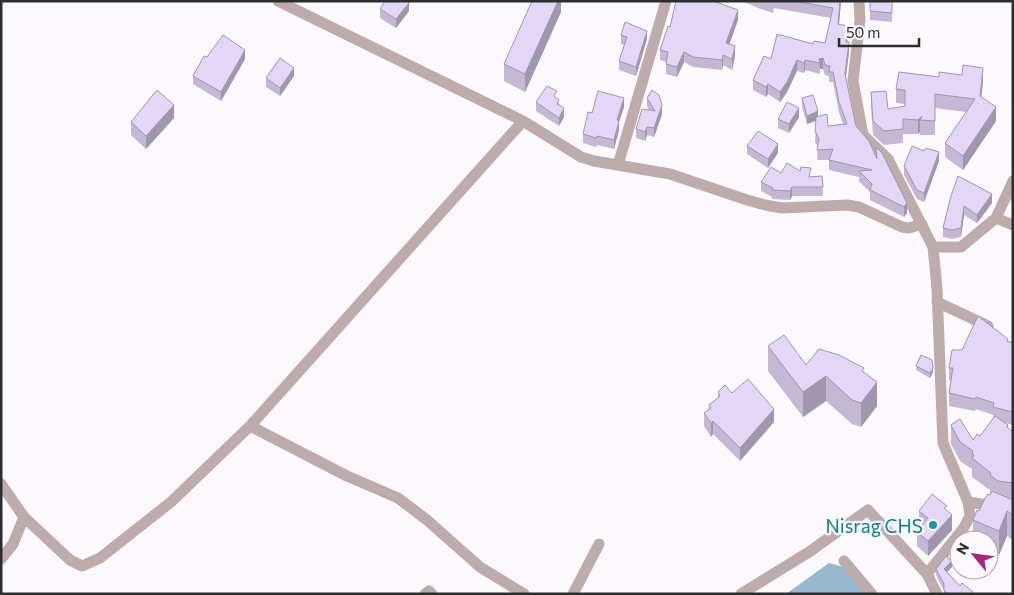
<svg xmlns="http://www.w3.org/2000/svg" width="1014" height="595" viewBox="0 0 1014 595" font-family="Commissioner,sans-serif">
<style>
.water{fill:#97b8cd}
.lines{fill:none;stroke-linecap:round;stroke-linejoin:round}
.minor{stroke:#beacac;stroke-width:11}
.wall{fill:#c4b8d4}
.shaded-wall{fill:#a096ad}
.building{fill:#e4d6f7;stroke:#a096ad}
.culture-dot{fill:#0f9aa8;stroke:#fbf9fd;stroke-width:2}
.labels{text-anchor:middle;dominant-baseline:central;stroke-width:4.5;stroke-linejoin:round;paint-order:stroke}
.culture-label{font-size:19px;fill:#0d838f;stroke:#fbf9fd;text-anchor:end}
</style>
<rect width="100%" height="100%" fill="#fbf9fd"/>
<path class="water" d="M829 563 844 567 866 594H786Z"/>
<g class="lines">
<path class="minor" d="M278 1 523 121 581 157 594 161 670 174 747 200 765 205 782 208 847 205 859 207 902 227 909 228 922 224
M859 1 860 20 853 81 863 135 888 159 933 247 937 289 943 443 968 502 970 516 963 529 927 574
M618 165 666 1
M996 218 1013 181
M933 247H961L996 218 1013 225
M937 302 988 326
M250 426 347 476 398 498 427 520 480 567 524 594
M1 484 24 517 13 544 1 559
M968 502 1013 509
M24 517 70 560 82 566 100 558 171 502 250 426 523 121
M844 561 872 594
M425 594 429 591 432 594
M573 594 599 544
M741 594 809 552 868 510 927 574 937 594"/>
</g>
<path class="wall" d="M561 1V12L525 92 504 81V64Z
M743 1H841L839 25 848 36 847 42 849 52 846 77 856 126 876 157V147L907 213 904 217 870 200V192L859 181V177L829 170V160H817L818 147 815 142 816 121 807 124 802 107V98L818 116 828 126 843 124 839 112 833 82H829V76L825 75 823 69H820V74L805 70 804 73 797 71 787 92 780 102 768 94 766 97 753 90V80L771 59 813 44 825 43 831 18 774 8 773 13 758 8Z
M870 1H892V22L870 20Z
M380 9 409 11 396 28 380 18Z
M738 20 729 44 735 56 732 70 723 65 722 70 693 67 684 62 677 77 666 74V62L660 60V50L670 27Z
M621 35 647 39 636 76 619 70V61L624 45 621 44Z
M245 59 221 101 193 84V76Z
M294 76 280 96 266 87V78Z
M939 77 983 82 981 97 996 121 963 170 945 157V143L966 112 935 108V135H920V132L918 134H903V143L884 145 873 135 871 106V92L888 109 905 106V104L896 103V89Z
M557 98 564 117 559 126 536 111V102Z
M647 98 662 114 654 137 647 135 645 141 636 138V129L649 110 647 107Z
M624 107 619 122V130L614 149 597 145 596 147 583 143V134L592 113Z
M799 117 789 133 778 128V119Z
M174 118 146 149 131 135V122Z
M747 146 778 153 768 168 747 154Z
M939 161 924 202 917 199 904 175V166Z
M800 171 811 177 823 187V196H792L790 200 772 199V197L761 191V182L781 173Z
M1013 191V204L1011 203V194Z
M951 196 992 203 977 223 964 215 961 237 952 239 943 237V228Z
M1008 341 1013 343V425L1006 423 1008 428 1013 432V540L1007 536 999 555 989 551V540H973V520L991 494 990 493V490L972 477V469L960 461 951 444V425L973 440 980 436 993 418V415L976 409 975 411 949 406V393L951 380H949V368L962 350Z
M768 346 806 365 864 372 877 406 861 427 852 424 826 401 803 417 768 371Z
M916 366 933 372 930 378 916 370Z
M718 392 732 393 774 422 740 461 713 434 711 437 704 426V413L709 410V405L718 398Z
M947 510 952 530 928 556 917 546V532L920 527 919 526V511Z
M952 567 947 572 960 586 973 594H944V591L936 575V569Z"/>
<path class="shaded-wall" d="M558 1H561V12L525 92V74Z
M840 1H841L838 35V24Z
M409 3V11L396 28V19Z
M738 10V20L726 54V43Z
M848 26V36L846 52V42Z
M647 31V39L636 76V67Z
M849 42V52L845 84V74Z
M735 46V56L732 70V59Z
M245 50V59L221 101V92Z
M684 52V62L677 77V67Z
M723 55V65L722 70V60Z
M823 58V69H820L819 59Z
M797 60V71L787 92 780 102V92Z
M805 60V70L804 73V63Z
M294 68V76L280 96V88Z
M983 68V82L980 110V96Z
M768 84V94L766 97V87Z
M624 98V107L619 122V130L614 149V140L617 120Z
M174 105V118L146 149V136Z
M662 105V114L654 137V128Z
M996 107V121L963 170V156Z
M564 108V117L559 126V118Z
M799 108V117L789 133V124Z
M818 111V120L807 124V116Z
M922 116 920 120V132L918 134V120Z
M647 127V135L645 141V132Z
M778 144V153L768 168V159Z
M939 152V161L924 202V193Z
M792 187V196L790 200V191Z
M992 194V203L977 223V215Z
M907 203V213L904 217V207Z
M964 206V215L961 237V228Z
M933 368V372L930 378V373Z
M826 376V401L803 417V392Z
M877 382V406L861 427V403Z
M774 409V422L740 461V448Z
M713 421V434L711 437V423Z
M1007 511V536L999 555V531Z
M952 515V530L928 556V541Z
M952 561V567L944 575V569Z"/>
<path class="building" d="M385 1H407L409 3 396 19 380 9Z
M532 1H558L525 74 504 64Z
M676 1H712L719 3 738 10 726 43 735 46 732 59 723 55 722 60 693 57 684 52 677 67 666 64 668 52 660 50 668 26 670 27Z
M795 1H840L838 24 848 26 846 42H849L845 74 856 126 869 141 877 159 876 147 882 153 907 203 904 207 870 190 872 184 859 171 872 170 829 160 833 149 817 150 819 139 815 131 816 117 827 114 828 126 847 124 839 102 833 72H829L830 66 825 65 823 58 819 59 820 63 805 60 804 63 797 60 787 82 780 92 768 84 766 87 753 80 764 56 771 59 777 34 813 44 814 41 825 43 833 8Z
M870 1H892V13L870 11Z
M625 22 647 31 636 67 619 61 627 37 621 35Z
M223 35 245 50 221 92 193 76 204 56 207 57Z
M280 58 294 68 280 88 266 78Z
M963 65 983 68 980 96 996 107 963 156 945 143 975 99 935 94V121L920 120 922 116 918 120 903 119V129L884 131 873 121 871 92 886 91 888 109 905 106V90L896 89 899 72 939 77V72L962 75Z
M547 86 557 91 554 96 559 100 557 104 564 108 559 118 536 102Z
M157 90 174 105 146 136 131 122Z
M652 90 659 95 662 105 654 128 647 127 645 132 636 129 642 109 655 111 647 98Z
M598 91 624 98 617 120 619 121 614 140 597 136 596 138 583 134 588 112 592 113Z
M813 95 818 111 807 116 802 98Z
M787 102 799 108 789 124 778 119Z
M758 131 778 144 768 159 747 146Z
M912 146 924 151 926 148 939 152 924 193 917 190 904 166Z
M787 163 800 171 801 167 811 168 809 177 822 176 823 187H792L790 191 772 190 773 188 761 182 771 167 781 173Z
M958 176 992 194 977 215 964 206 961 228 952 230 943 228 951 196Z
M978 316 1008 339 1007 341 1013 343V412L993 407 994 403 976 397 975 399 949 393 953 368H949L952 350H962Z
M784 335 806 365 819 349 839 355 864 368 862 371 877 382 861 403 852 400 826 376 803 392 768 346Z
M921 355 932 360 933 368 930 373 916 366Z
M748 379 774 409 740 448 713 421 711 423 704 413 711 408 709 405 720 396 718 392 725 385 732 393Z
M995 416 1008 425 1007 427 1013 432V483L998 481 990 475 991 473 972 458 974 455 972 453 973 451 960 442 951 425 960 419 973 440 977 434 980 436Z
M992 491 1013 500V515L1007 511 999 531 973 520 977 510 979 511 985 498 988 494 990 495Z
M932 494 947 506 944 508 952 515 928 541 917 532 928 518 919 511Z
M946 556 952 561 944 569 960 586 962 583 973 592 972 594H948L944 590V584L936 569Z"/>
<circle class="culture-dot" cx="933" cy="525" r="5"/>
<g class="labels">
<g class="culture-label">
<text x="923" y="525">Nisrag CHS</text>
</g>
</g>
<rect width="1014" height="595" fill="none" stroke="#2d2c2e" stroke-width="5"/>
<g transform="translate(974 555) rotate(299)"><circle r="24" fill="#fbf9fd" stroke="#a9a7aa"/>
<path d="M0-4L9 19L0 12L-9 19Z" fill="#a3287d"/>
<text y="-8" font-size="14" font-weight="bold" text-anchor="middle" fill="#2d2c2e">N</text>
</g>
<path d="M839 38v8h80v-8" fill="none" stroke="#2d2c2e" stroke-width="2.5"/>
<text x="846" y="38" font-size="15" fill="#2d2c2e" stroke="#fbf9fd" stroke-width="4" paint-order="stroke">50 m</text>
</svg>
